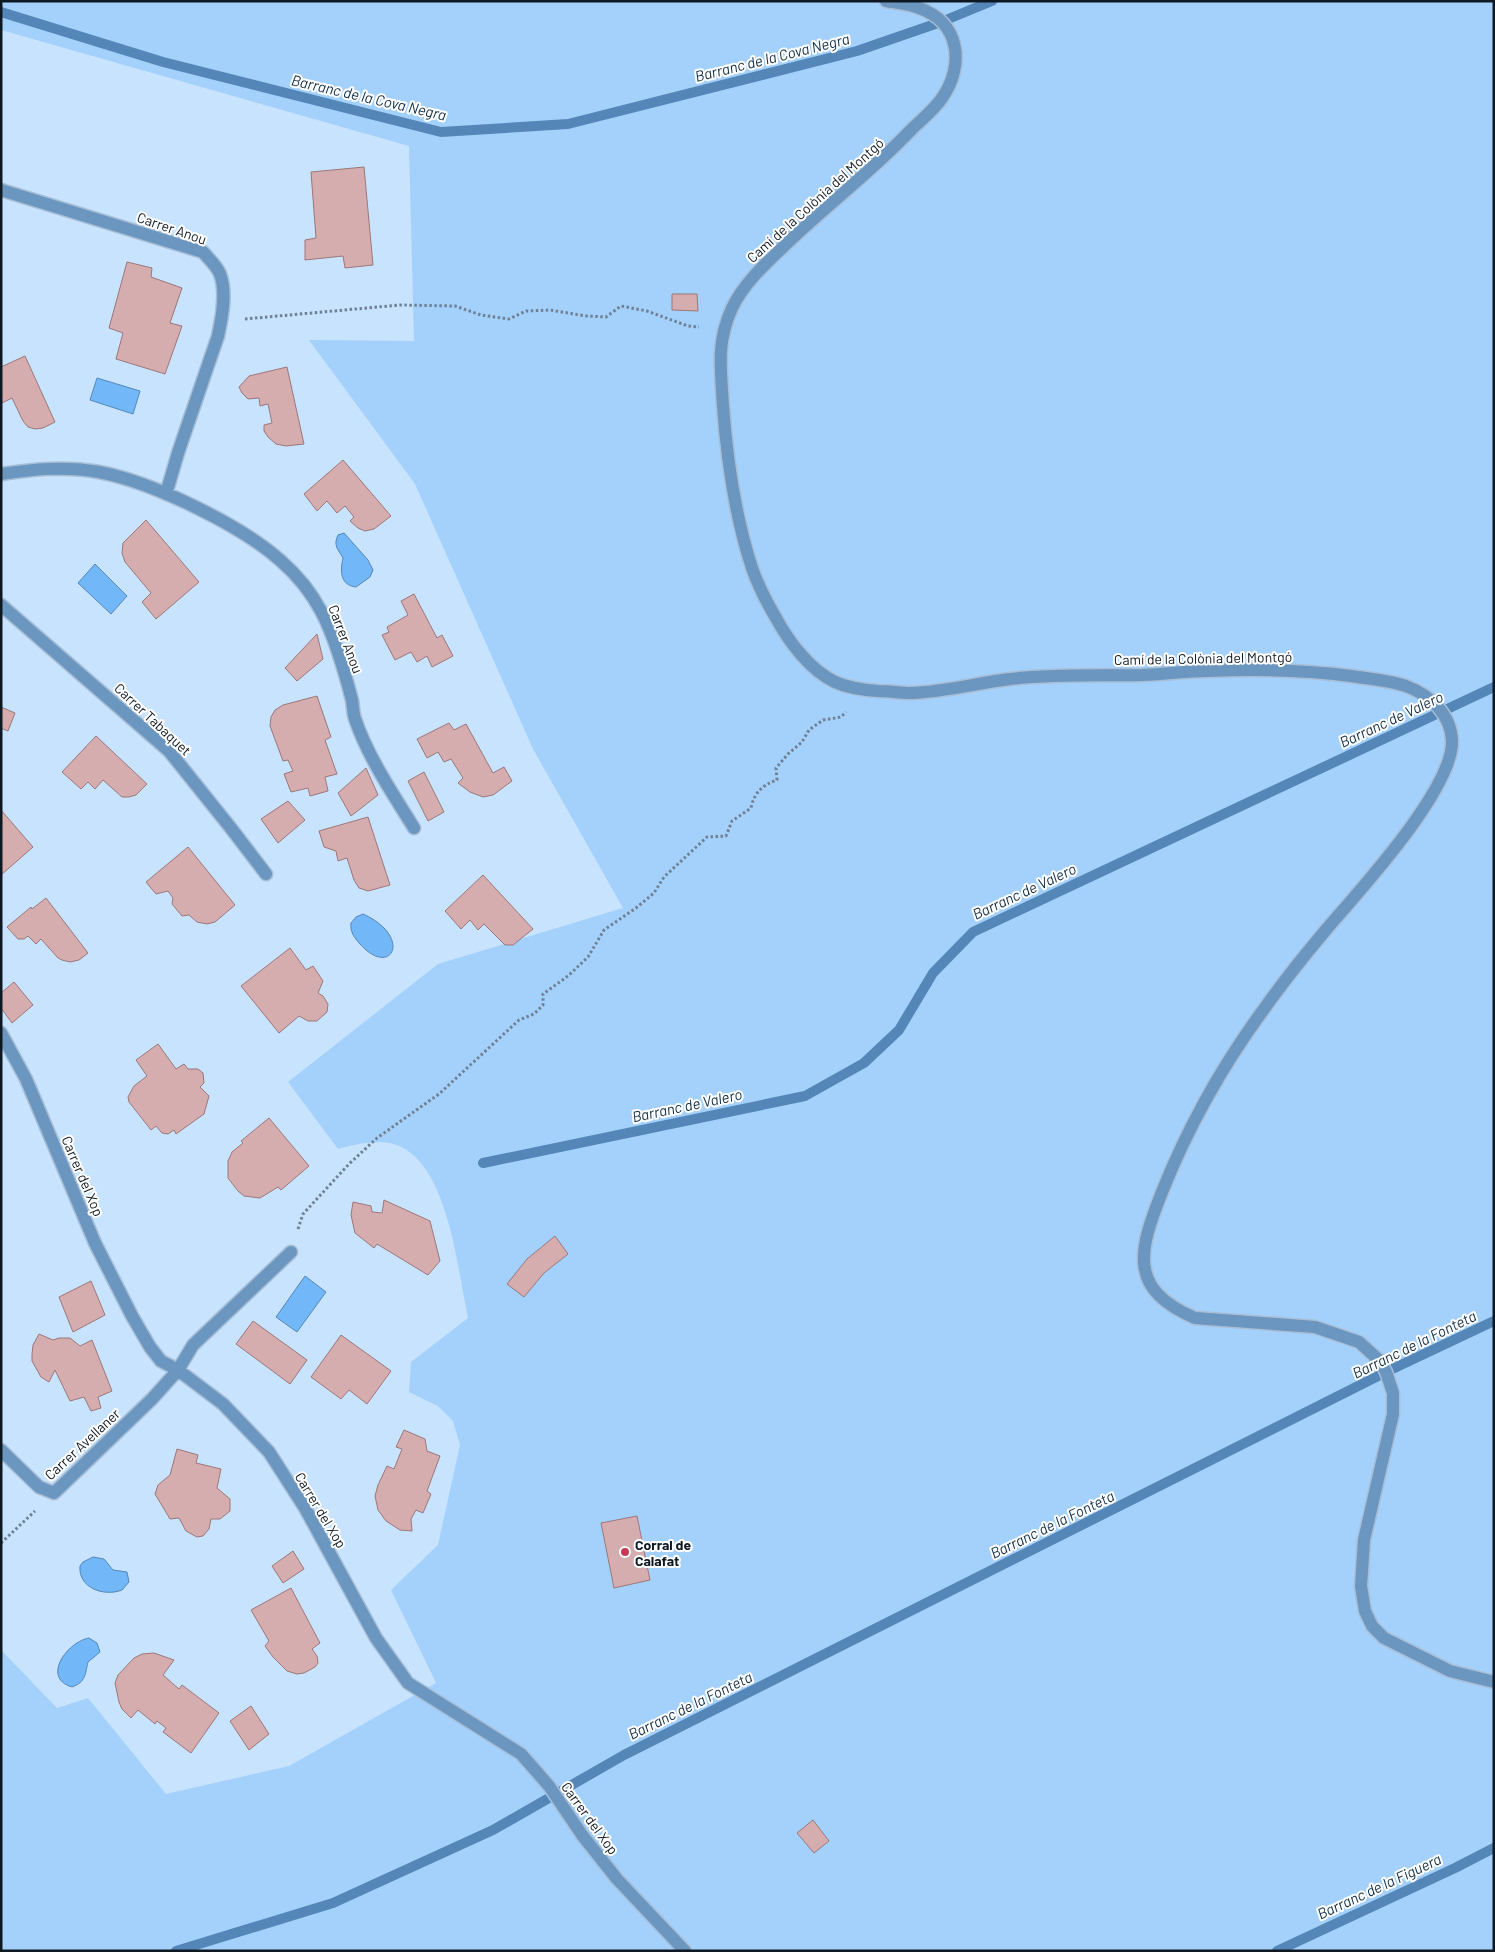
<svg xmlns="http://www.w3.org/2000/svg" width="1495" height="1952" viewBox="0 0 1495 1952" font-family="Barlow,sans-serif">
<style>
.green{fill:#a4d1fb}
.water{fill:#72b7f8;stroke:#5487b8}
.lines{fill:none;stroke-linecap:round;stroke-linejoin:round}
.stream{stroke:#5487b8;stroke-width:10}
.building{fill:#d5adaf;stroke:#9c7779}
.minor-casing{stroke:#a7bed6;stroke-width:15}
.path{stroke:#6f8295;stroke-width:3;stroke-dasharray:2.5 2.5;stroke-linecap:butt}
.minor{stroke:#6a96c0;stroke-width:12}
.poi-dot{fill:#c83854;stroke:#fff;stroke-width:2}
.labels{text-anchor:middle;dominant-baseline:central;stroke-width:4;stroke-linejoin:round;paint-order:stroke}
.street-label{font-size:14px;fill:#0e1822;stroke:#fff}
.poi-label{font-size:14px;font-weight:bold;fill:#0e1822;stroke:#fff;text-anchor:start}
.water-label{font-size:15px;font-style:italic;fill:#112f48;stroke:#fff}
</style>
<rect width="100%" height="100%" fill="#c8e3fe"/>
<path class="green" d="M1 1H1494V1951H1V1650L57 1708 88 1698 166 1794 289 1766 436 1683 391 1590 438 1545 460 1445 453 1421 438 1406 409 1392 411 1362 468 1318C458 1271 449 1175 405 1149 386 1137 357 1144 338 1149L288 1082 438 964 623 908 533 749 415 484 309 340 414 341 409 146 1 30Z"/>
<path class="water" d="M97 378 140 391 133 414 90 400Z
M344 533 368 560 373 570 370 577 356 587C340 585 340 571 343 558 338 549 333 546 338 535Z
M95 564 127 596 111 614 78 583Z
M363 914C414 937 391 979 360 944 354 937 350 932 351 923L356 917Z
M305 1276 326 1292 297 1332 276 1317Z
M93 1557 104 1559 113 1570 127 1572 129 1582 122 1590C104 1597 78 1588 80 1566L83 1562Z
M89 1638 97 1643 100 1652 88 1662C85 1674 86 1682 72 1687 41 1678 67 1642 89 1638Z"/>
<g class="lines">
<path class="stream" d="M1 12 163 62 441 132 568 124 857 51 941 22 992 1
M483 1163 805 1096 864 1063 899 1030 933 973 973 932 1494 687
M176 1951 333 1903 493 1830 624 1755 1386 1372 1494 1321
M1277 1951 1455 1868 1494 1848"/>
</g>
<path class="building" d="M364 167 373 265 345 268 343 256 305 260V240L316 238 311 172Z
M127 262 152 268 151 277 182 288 170 323 182 326 165 374 116 359 123 333 109 328Z
M672 294H697L698 311 672 310Z
M25 356 55 422 43 428 35 429 28 427 23 421 12 398 2 403 1 400V367Z
M287 367 304 444 286 446 276 444 268 437 264 431V425L272 423 268 404 260 406 259 398 248 399 242 393 239 387 249 376Z
M343 460 391 516 374 529 365 531 358 528 350 521 354 517 345 506 337 513 327 501 317 511 304 494Z
M146 520 199 582 156 619 142 602 151 593 125 562 122 553 123 543Z
M414 594 437 638 442 635 453 656 432 667 427 656 417 662 411 652 395 660 382 635 389 632 387 627 408 615 401 601Z
M317 634 323 659 297 681 285 668Z
M317 696 331 737 325 740 337 774 325 777 328 791 310 796 308 788 291 792 284 774 293 771 288 760 283 761 270 726 271 717 275 710 283 705Z
M1 707 15 713 8 731 1 728Z
M449 723 454 730 466 724 493 773 504 767 512 781 493 795 483 797 470 792 458 783 463 778 451 759 444 762 438 752 427 758 417 739Z
M96 736 147 784 136 795 129 797H122L103 780 95 789 88 782 81 789 62 772Z
M366 768 378 795 351 816 338 793Z
M424 772 444 812 428 821 408 781Z
M288 801 305 820 278 843 261 819Z
M1 810 33 847 1 875Z
M368 817 390 885 368 891 359 888 354 880 347 858 338 861 336 851 324 847 319 831Z
M188 847 235 905 215 922 207 924 197 922 189 915 182 916 172 904 173 898 168 891 156 894 146 882Z
M483 875 533 929 513 945H505L484 924 478 930 470 920 461 929 445 911Z
M46 898 88 953 79 960 70 962 62 960 58 958 41 939 36 944 28 936 24 939H18L7 927 31 907 32 909Z
M290 948 306 970 313 966 323 981 318 993 323 996 328 1004 327 1012 317 1021H308L299 1016 279 1033 241 986Z
M14 982 33 1005 12 1023 1 1008V993Z
M158 1044 176 1069 184 1064 188 1069H198L203 1073 204 1083 200 1087 209 1096 204 1114 176 1134 174 1130 168 1134 162 1133 156 1126 151 1130 129 1102 128 1097 134 1086 147 1076 136 1060Z
M269 1118 309 1166 281 1190 278 1187 260 1198 244 1196 238 1191 228 1178V1161L232 1152 243 1143 241 1141Z
M384 1200 430 1221 440 1261 428 1275 377 1244 374 1248 355 1233 351 1215 353 1202 371 1206 372 1212 382 1213Z
M555 1236 568 1254 544 1273 524 1297 507 1284 527 1259Z
M91 1281 105 1315 73 1332 59 1297Z
M253 1321 307 1360 290 1384 236 1344Z
M39 1334 53 1340 59 1338H70L80 1346 92 1340 112 1391 98 1397 101 1408 91 1411 84 1397 70 1401 55 1370 49 1382 41 1377 32 1361V1354L33 1345Z
M341 1335 391 1371 367 1404 349 1390 341 1399 311 1377Z
M404 1430 425 1439 427 1451 440 1456 427 1491 431 1494 423 1513 416 1510 411 1519 412 1531 400 1530 386 1521 378 1510 375 1496 378 1485 387 1466 394 1469 402 1449 396 1447Z
M177 1449 198 1455 196 1463 221 1469 217 1488 230 1499V1511L220 1519H211L209 1529 203 1536 197 1537 186 1531 179 1518 170 1519 155 1494 158 1485 170 1475Z
M637 1516 650 1580 614 1588 601 1523Z
M293 1551 304 1569 283 1583 272 1566Z
M291 1588 320 1643 312 1649 317 1656 318 1663 315 1667 304 1673 297 1674 287 1671 273 1657 265 1646 269 1641 251 1610Z
M154 1653 174 1660 163 1675 179 1689 182 1685 219 1713 191 1753 163 1732 166 1728 157 1721 155 1724 138 1710 131 1718 122 1709 119 1702 115 1683 118 1675 134 1658 142 1654Z
M251 1706 269 1734 249 1750 230 1721Z
M813 1820 829 1841 814 1853 797 1833Z"/>
<g class="lines">
<g class="minor-casing">
<path id="minor" d="M886 1C897 3 909 4 919 8 960 22 965 65 942 98 934 110 921 120 911 130 870 173 823 208 781 249 762 267 743 285 732 308 726 321 722 336 721 351 720 369 722 388 723 406 727 460 735 516 752 568 758 585 767 603 776 618 789 642 810 670 835 682 848 688 864 690 878 691 889 691 900 693 911 693 944 692 977 683 1010 679 1054 674 1098 676 1142 675 1164 674 1186 671 1208 671 1256 669 1304 670 1351 676 1369 679 1388 680 1406 686 1430 695 1451 714 1452 741 1453 790 1358 892 1325 931 1304 956 1283 982 1264 1009 1222 1066 1188 1127 1162 1192 1139 1250 1127 1289 1195 1318L1315 1327 1359 1342 1380 1361 1386 1372 1393 1393V1414L1364 1540 1361 1586 1365 1611 1372 1626 1384 1638 1450 1671 1494 1682
M1 190 203 252C209 259 217 266 220 274 227 292 222 318 218 336L178 453 166 494
M1 474C34 469 66 466 99 472 152 482 241 525 281 561 297 575 311 592 321 611 334 635 345 673 352 700 353 706 353 713 355 719 368 757 393 794 414 828
M1 605 169 751 230 827 266 874
M1 1033 26 1079 95 1243 132 1316 150 1347 161 1361 178 1370 223 1404 269 1452 305 1508 376 1638 408 1683 521 1754 549 1786 582 1835 617 1879 685 1951
M1 1450 39 1487 54 1493 152 1399 178 1370 193 1345 291 1252"/>
</g>
<path class="path" d="M245 319 400 305 455 306 481 315 509 319 526 311 550 310 586 316 606 317 621 306 647 311 688 326 699 327
M298 1229 303 1214 349 1164 377 1138 439 1094 519 1020 534 1014 543 1005V994L568 976 588 957 604 930 636 908 654 893 664 877 707 837 726 836 732 821 751 808C754 793 762 785 777 780L776 768 788 754 802 742 809 730 823 720 841 717 846 712
M1 1543 35 1511"/>
<use href="#minor" class="minor"/>
</g>
<circle class="poi-dot" cx="625" cy="1552" r="5"/>
<g class="labels">
<g class="street-label">
<text transform="translate(815 200) rotate(-42)">Camí de la Colònia del Montgó</text>
<text transform="translate(172 228) rotate(19)">Carrer Anou</text>
<text transform="translate(346 639) rotate(69)">Carrer Anou</text>
<text transform="translate(1203 658) rotate(-1)">Camí de la Colònia del Montgó</text>
<text transform="translate(153 719) rotate(43)">Carrer Tabaquet</text>
<text transform="translate(83 1176) rotate(67)">Carrer del Xop</text>
<text transform="translate(82 1444) rotate(-43)">Carrer Avellaner</text>
<text transform="translate(321 1510) rotate(59)">Carrer del Xop</text>
<text transform="translate(590 1818) rotate(54)">Carrer del Xop</text>
</g>
<g class="poi-label">
<text x="635" y="1544">Corral de<tspan x="635" dy="16">Calafat</tspan></text>
</g>
<g class="water-label">
<text transform="translate(772 57) rotate(-14)">Barranc de la Cova Negra</text>
<text transform="translate(369 97) rotate(13)">Barranc de la Cova Negra</text>
<text transform="translate(1391 719) rotate(-25)">Barranc de Valero</text>
<text transform="translate(1024 891) rotate(-25)">Barranc de Valero</text>
<text transform="translate(687 1105) rotate(-12)">Barranc de Valero</text>
<text transform="translate(1414 1344) rotate(-26)">Barranc de la Fonteta</text>
<text transform="translate(1052 1524) rotate(-26)">Barranc de la Fonteta</text>
<text transform="translate(690 1705) rotate(-26)">Barranc de la Fonteta</text>
<text transform="translate(1379 1886) rotate(-25)">Barranc de la Figuera</text>
</g>
</g>
<rect width="1495" height="1952" fill="none" stroke="#0e1822" stroke-width="5"/>
</svg>
